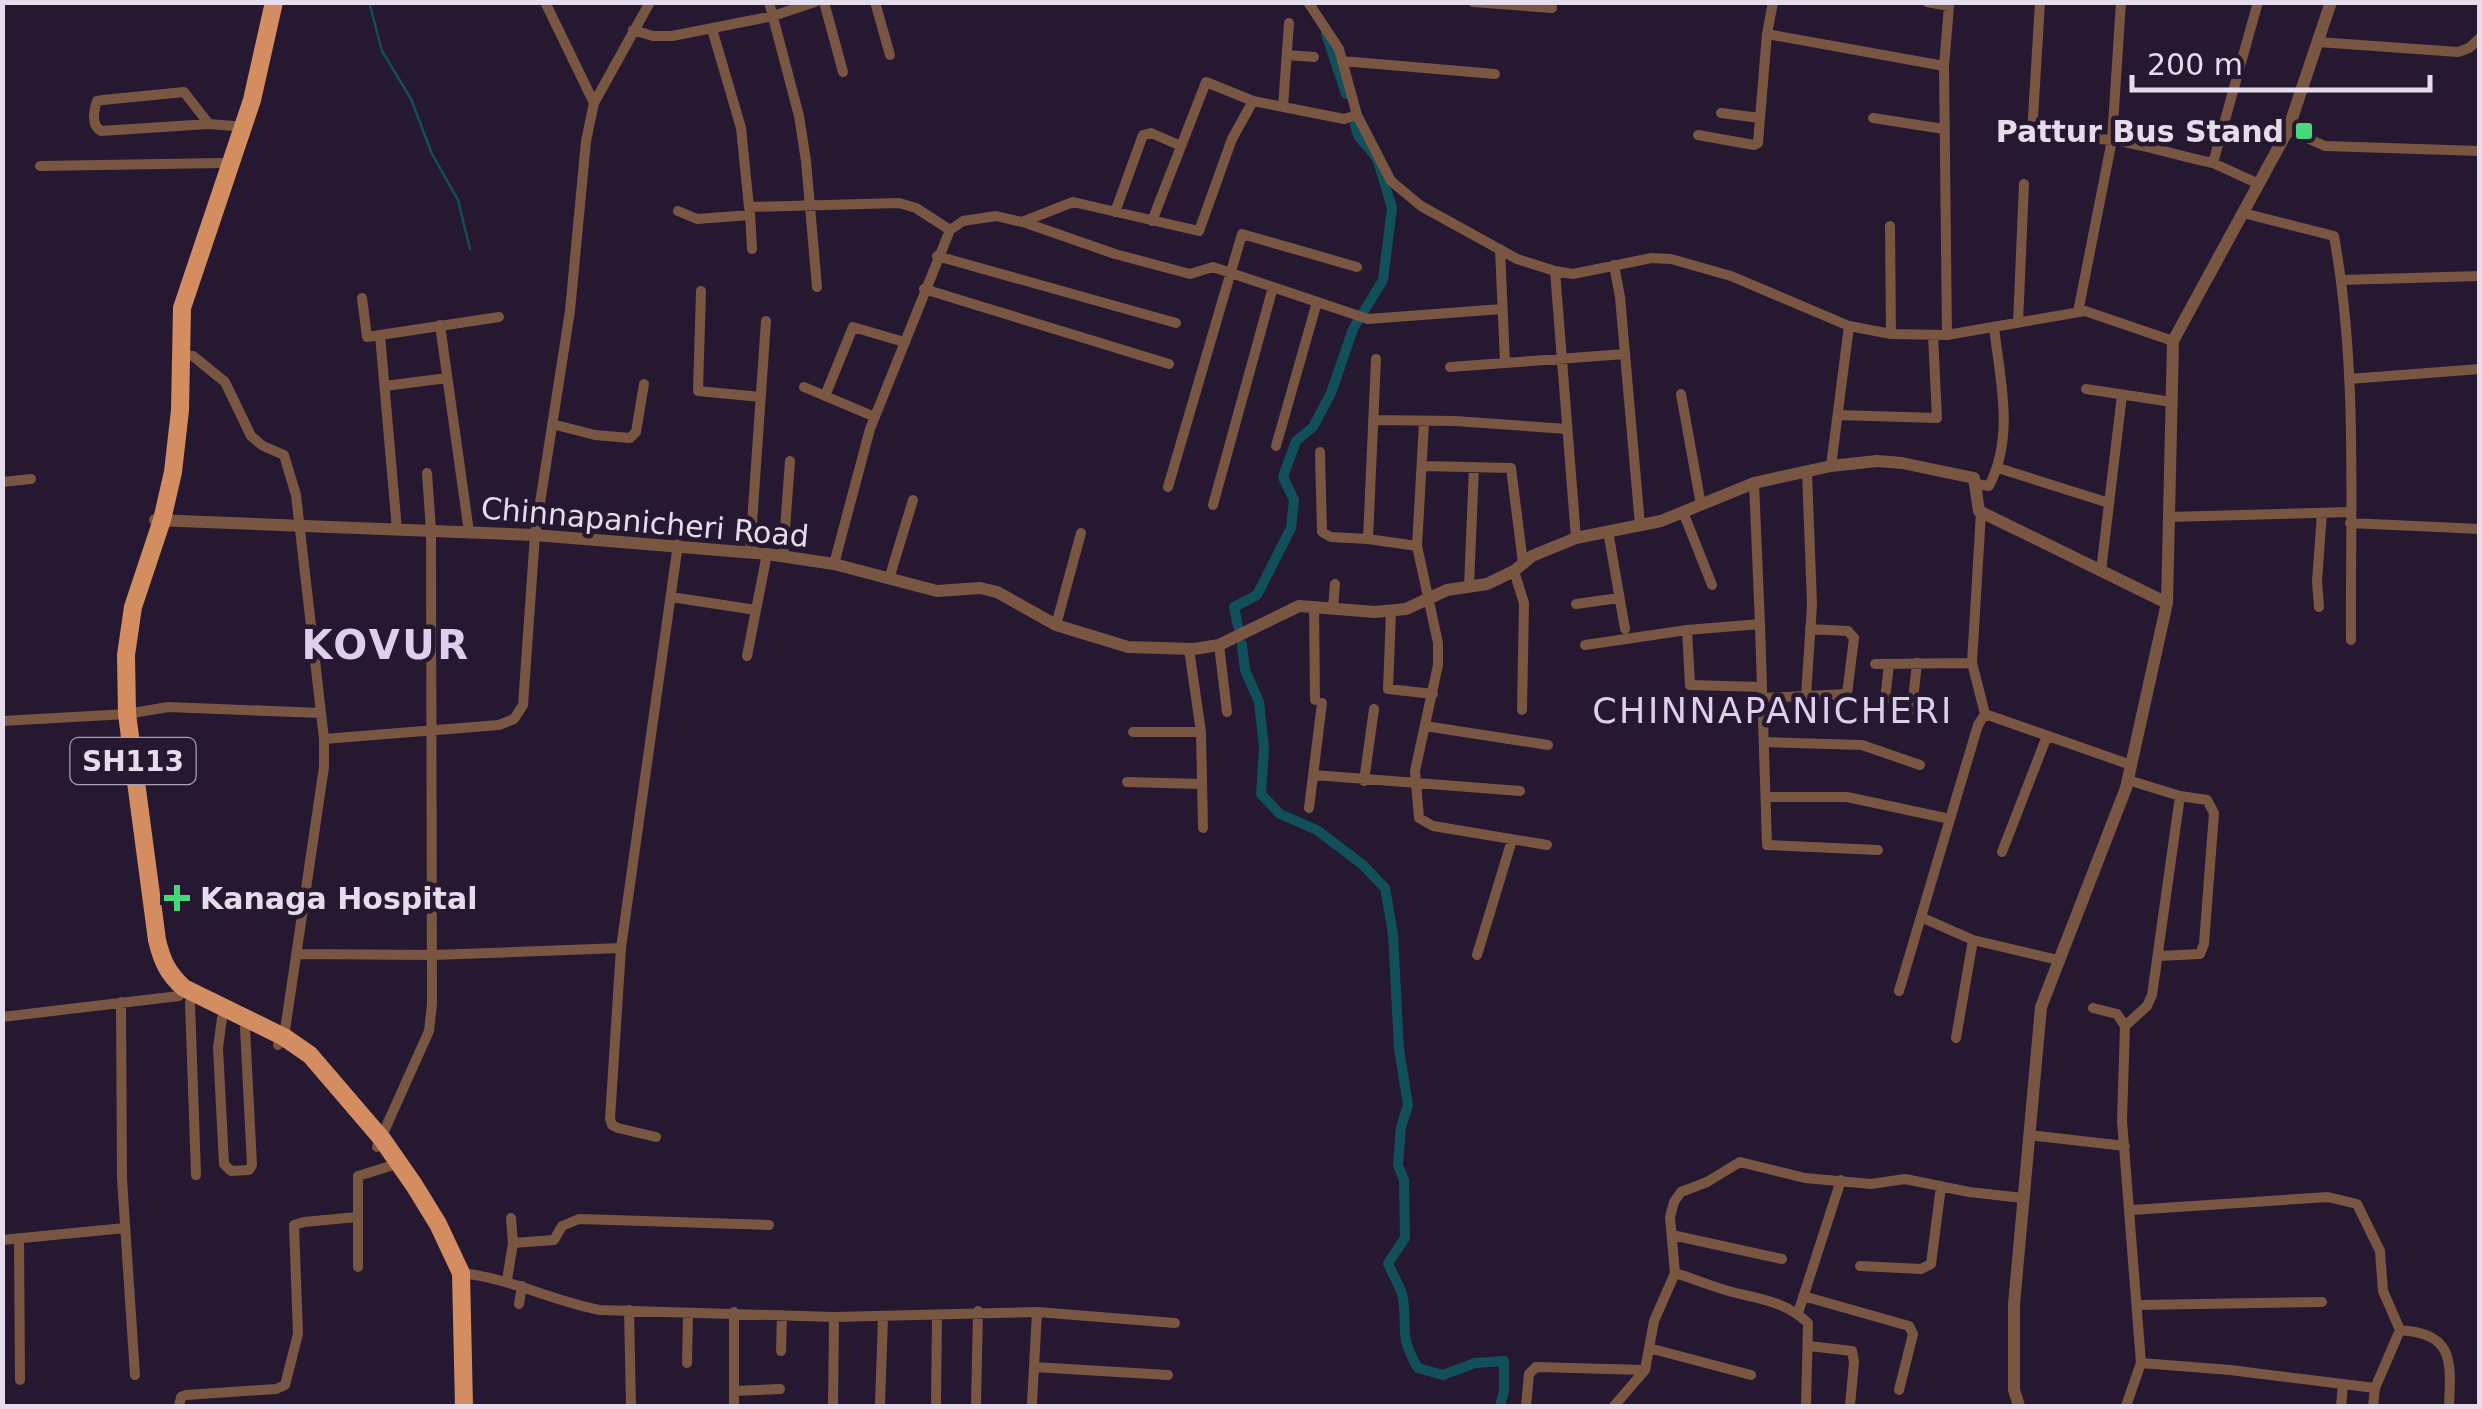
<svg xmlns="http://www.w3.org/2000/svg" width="2482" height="1409" viewBox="0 0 2482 1409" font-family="'DejaVu Sans',sans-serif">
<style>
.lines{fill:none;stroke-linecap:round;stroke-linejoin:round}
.stream{stroke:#11505b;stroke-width:2.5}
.canal{stroke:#11505b;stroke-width:10}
.minor{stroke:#785642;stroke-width:10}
.tertiary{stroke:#785642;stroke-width:12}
.primary{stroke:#d38d61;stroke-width:18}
.poi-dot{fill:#46d77a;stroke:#251830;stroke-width:4}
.labels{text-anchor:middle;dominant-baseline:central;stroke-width:9;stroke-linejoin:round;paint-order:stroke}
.shield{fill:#251830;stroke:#aba1b4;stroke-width:2.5}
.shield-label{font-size:28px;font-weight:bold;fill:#e5dcec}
.poi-label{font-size:30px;font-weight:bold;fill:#e5dcec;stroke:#251830;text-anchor:end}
.street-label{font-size:30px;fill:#e5dcec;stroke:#251830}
.quarter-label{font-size:35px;letter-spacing:2.5px;fill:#dfcfef;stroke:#251830}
.district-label{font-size:40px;font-weight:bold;letter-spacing:2.5px;fill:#dfcfef;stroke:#251830}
</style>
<rect width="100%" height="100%" fill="#251830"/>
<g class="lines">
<path class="stream" d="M369 2 382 51 411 99 432 154 458 200 470 249"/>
<path class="canal" d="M1326 34 1346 94
M1238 626 1234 607 1257 595 1291 528 1294 500 1283 477 1296 441 1313 427 1331 393 1353 329 1383 280 1392 208 1377 158 1358 136 1355 125
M1242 645 1245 670 1259 702 1264 748 1261 794 1280 814 1317 830 1363 865 1385 888 1393 934 1399 1049 1408 1105 1401 1127 1398 1165 1404 1180 1405 1238 1388 1263C1392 1274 1399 1284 1402 1294 1409 1326 1397 1334 1418 1368L1443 1375 1475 1363 1504 1361V1391L1500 1406"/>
<path class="minor" d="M545 2 594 103
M769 2 799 116 806 161 817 287
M824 2 843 72
M875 2 890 55
M1308 2 1339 49 1357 115
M1473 2 1552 8
M1773 2 1767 34 1944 66 1947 335
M1927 2 1949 6 1944 66
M2040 2 2032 134 2112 140 2078 312
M2121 2 2112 140C2147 145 2178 156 2213 163L2258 2
M712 29 741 128 749 207 899 203 916 208 950 230
M633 30 653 36H672L773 16 815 2
M2318 42 2458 52 2469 48 2480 38
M1287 55 1314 57
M1342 61 1495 74
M1283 107 1289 23
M1721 113 1760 118 1767 34
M1873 118 1944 129
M209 124 184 92 103 100 97 101C94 110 91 125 101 131L209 124 234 126
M2288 130 2325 146 2480 151
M1698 135 1754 145 1758 143 1760 118
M2213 163 2259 184
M40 166 221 163
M678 211 697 219 750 215
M1115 212 1143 135 1151 133 1181 146
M750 213 752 249
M2243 213 2334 236C2358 369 2350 506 2351 640
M1152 221 1206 82 1253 101
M1023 222 1115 254 1190 274 1213 267 1368 319 1502 309
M1890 226 1891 334
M1500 249 1505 363 1625 354
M937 256 1176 323
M1614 265 1620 297 1640 525
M1555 271 1576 538
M2341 280 2480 276
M924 289 1169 364
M701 291 698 391 761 397
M362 298 367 337 499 317
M2018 323 2024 184
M440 325 469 532
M380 335 397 530
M180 355 193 356 225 382 251 436 263 446 284 455 296 495 324 739V767L284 1037 278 1045
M1376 359 1368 539 1417 546
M1450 367 1505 363
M2349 379 2480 369
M385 386 447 378
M804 387 875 417
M2086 389 2172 402
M1681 394 1701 505
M825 396 853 327 904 342
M1838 415 1937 418 1933 335
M1373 420 1455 421 1567 429
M1424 423 1417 546 1438 643V665L1415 771 1419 818 1433 826 1547 845
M552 424 595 435 630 438 636 432 644 384
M1276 446 1317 302
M1320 452 1322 532 1331 537 1368 539
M1422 466 1511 468 1523 563
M1831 466 1849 326
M1998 468 2109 503
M2 482 31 479
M1975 484 1989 486C2015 436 2000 380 1994 327
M1168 487 1242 234 1357 267
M1213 505 1273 287
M1683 512 1712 585
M1981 512 1972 663 1985 714
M2169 517 2350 512
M2350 523 2480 529
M1608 531 1625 629
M750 552 766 321
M783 556 790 461
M834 564 870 429 950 230 963 221 996 216 1022 222 1073 202 1199 231 1232 139 1253 101 1344 119 1357 115 1391 181 1421 206 1517 259 1555 271 1573 274 1651 258 1671 259 1731 276 1849 326 1891 334 1947 335 2085 311 2173 341
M1514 571 1524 603 1522 710
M2101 571 2122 395
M889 579 913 500
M1469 586 1474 467
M671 597 756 610
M1576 604 1619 598
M1314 606 1315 700
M2319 607 2317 581 2322 513
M1333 608 1335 584
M1391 612 1388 689 1433 694
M1760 624 1767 845 1878 850
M1056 625 1081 533
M1687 630 1690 685 1762 687
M1219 645 1227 712
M1585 645 1687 630 1760 624 1754 483
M1189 649 1201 732 1203 828
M747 656 767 554
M1875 664 1972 663
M1806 696 1847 694 1854 638 1848 631 1810 629
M1763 698 1806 696 1812 605 1807 471
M1885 700 1889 664
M1912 709 1917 663
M2 721 127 714 168 707 321 713
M1425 726 1548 745
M1133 732H1201
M324 739 499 725 514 719 523 705 535 535 570 311 586 141 594 103 650 2
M1764 742 1862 745 1920 765
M1314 775 1520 791
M1364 781 1374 709
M1127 782 1202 784
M1766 797H1847L1950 819 1899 991
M1309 808 1322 703
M1950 819 1978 725 1985 714 2131 765
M2002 852 2047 736
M1923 918 1973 940 2058 960
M621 948 610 1119 612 1125 618 1128 656 1137
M298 954 433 955 621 948 678 544
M1477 955 1512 840
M2158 956 2200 954 2204 944 2214 813 2207 800 2180 796
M121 1002 122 1179 135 1375
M190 1002 196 1175
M2093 1008 2117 1014 2125 1026 2122 1121 2141 1363 2126 1406
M2 1017 179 996
M222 1018 218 1048 224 1164 231 1171 249 1170 252 1165 245 1028
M2125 1026 2147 1006 2152 995 2180 796 2128 780
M1956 1038 1973 940
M2029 1135 2125 1146
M377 1147 429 1031 432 1004 431 531 427 473
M2132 1210 2328 1197 2357 1204 2380 1251 2383 1291 2400 1330
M511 1218 513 1243
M1672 1235 1782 1259
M19 1238 20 1380
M2 1240 125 1228
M1860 1266 1921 1269 1931 1264 1941 1186
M358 1267V1176L390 1166
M461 1273C510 1278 552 1301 600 1310L834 1317 1037 1312 1032 1403
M1675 1273C1695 1279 1715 1288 1736 1293 1763 1299 1787 1303 1808 1323L1806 1406
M507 1280 513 1243 554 1240 562 1226 579 1219 769 1225
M1803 1296 1909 1326 1913 1334 1899 1390
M519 1304 522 1286
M2138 1305 2322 1302
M629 1310 631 1406
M734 1312V1406
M1037 1312 1175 1323
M1798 1313 1841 1180
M1809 1346 1852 1351 1854 1362 1850 1406
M1649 1348 1751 1375
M781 1351 782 1315
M687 1363 688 1314
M2141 1363 2230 1370 2375 1388 2373 1406
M1034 1367 1168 1375
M2375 1388 2400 1330C2454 1334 2451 1360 2449 1406
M734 1391 780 1389
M936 1404 937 1315
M976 1404 978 1311
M880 1405 883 1317
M179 1406 181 1397 186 1395 276 1389 285 1385 298 1334 294 1225 304 1222 357 1217
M833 1406 834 1317
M1526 1406 1529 1374 1536 1367 1645 1370
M1614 1406 1645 1370 1654 1321 1675 1273 1670 1217 1674 1202 1681 1192 1707 1182 1740 1162 1805 1178 1871 1184 1905 1179 1969 1192 2023 1198
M2341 1406 2343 1385"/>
<path class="tertiary" d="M155 520 535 535 767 554 834 564 937 591 980 588 997 592 1056 625 1128 647 1194 649 1219 645 1299 606 1375 612 1406 609 1447 590 1487 584 1514 571 1532 556 1576 538 1661 521 1754 483 1831 466 1877 461 1902 463 1974 478 1979 511 2167 603
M2019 1406 2014 1390V1304L2041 1007 2126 788 2167 603 2173 341 2288 130 2331 2"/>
<path class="primary" d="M274 2 252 100 182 308 180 410 173 472 162 520 133 607 126 655 127 714 157 940C162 961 168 974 184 988L284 1037 310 1055 382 1139 414 1185 438 1224 461 1273 464 1406"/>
</g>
<g class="poi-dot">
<rect x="2294" y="121" width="20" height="20" rx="5"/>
<path d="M172 883h10v10h10v10h-10v10h-10v-10h-10v-10h10z"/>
</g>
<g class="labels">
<rect class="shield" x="70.5" y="738" width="125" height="46" rx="8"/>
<g class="shield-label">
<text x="133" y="761">SH113</text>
</g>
<g class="poi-label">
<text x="2284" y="131">Pattur Bus Stand</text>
<text x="200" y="898" text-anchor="start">Kanaga Hospital</text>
</g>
<g class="street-label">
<text transform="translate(645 522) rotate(5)">Chinnapanicheri Road</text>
</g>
<g class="quarter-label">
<text x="1773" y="711">CHINNAPANICHERI</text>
</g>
<g class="district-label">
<text x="386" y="645">KOVUR</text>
</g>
</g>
<rect width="2482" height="1409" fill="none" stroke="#e5dcec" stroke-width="10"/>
<path d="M2132 75v15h298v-15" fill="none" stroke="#e5dcec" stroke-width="5"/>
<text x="2147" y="75" font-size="30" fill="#e5dcec" stroke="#251830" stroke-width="8" paint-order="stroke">200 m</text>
</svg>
